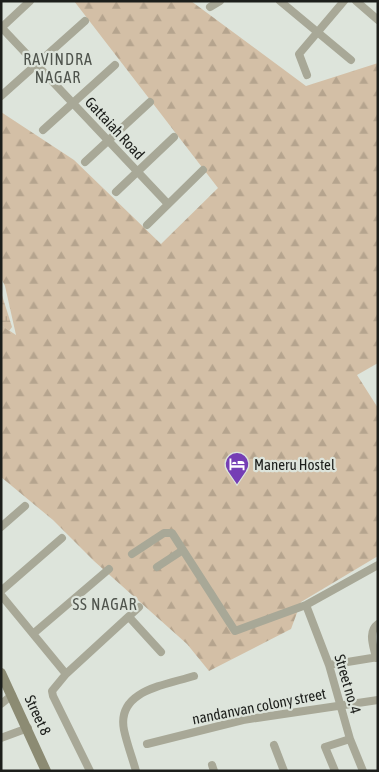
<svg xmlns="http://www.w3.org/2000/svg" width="379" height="772" viewBox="0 0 379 772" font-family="'Asap Condensed',sans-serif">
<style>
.forest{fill:url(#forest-firs)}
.wetland{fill:url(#wetland-marsh)}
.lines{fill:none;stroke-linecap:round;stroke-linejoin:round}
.street{stroke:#a8a897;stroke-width:8}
.secondary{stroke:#8c8b73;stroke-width:10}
.labels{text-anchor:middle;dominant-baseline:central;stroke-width:4.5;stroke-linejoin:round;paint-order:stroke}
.street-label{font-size:15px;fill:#1c1e1b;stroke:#dde4db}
.poi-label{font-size:15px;fill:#1c1e1b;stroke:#dde4db;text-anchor:start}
.neighbourhood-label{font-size:16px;letter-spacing:1px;fill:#4f544d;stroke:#dde4db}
</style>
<defs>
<pattern id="forest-firs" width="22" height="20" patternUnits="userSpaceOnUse" patternTransform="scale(1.25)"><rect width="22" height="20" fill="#d3bfa6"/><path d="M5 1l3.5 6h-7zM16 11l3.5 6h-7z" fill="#b5a48e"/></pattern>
<pattern id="wetland-marsh" width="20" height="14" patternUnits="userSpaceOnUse" patternTransform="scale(1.25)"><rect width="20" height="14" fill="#d3bfa6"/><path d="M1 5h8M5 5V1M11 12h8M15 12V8" fill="none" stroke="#b5a48e"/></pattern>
</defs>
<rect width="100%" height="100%" fill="#dde4db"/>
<path class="forest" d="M74 1H191L306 86 378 63V363L357 375 378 408V556L301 602 291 629 209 671 187 644 94 561 53 520 1 477V325L16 335 5 286 1 278V112L74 160 161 244 218 188Z"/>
<path class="wetland" d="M1 292 12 327 9 331 1 325Z"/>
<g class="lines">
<path class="street" d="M280 1 351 60
M356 1 378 20
M210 7 220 1
M1 27 168 204
M1 28 30 1
M307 75 299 54 344 1
M1 96 85 21
M43 130 115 65
M85 162 150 102
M116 192 174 137
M147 225 203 170
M1 527 25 506
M132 554 164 533H172L235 631 306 605 378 565
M157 567 183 550
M1 591 62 538
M1 595 66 674
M306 605 329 665 350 739 363 771
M129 617 161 652
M34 633 109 569
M376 658C374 647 367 632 378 624
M329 665 378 657
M1 704 12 695
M1 738 28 728
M147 744 243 720 378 700
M274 745 284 771
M212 765 214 771
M90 771 53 696 52 691 66 674 139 607
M136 771C132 757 127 744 124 730 116 690 166 685 194 676
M335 771 325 747 350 739"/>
<path class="secondary" d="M1 673 46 771"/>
</g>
<defs>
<g id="hotel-pin" transform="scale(1.25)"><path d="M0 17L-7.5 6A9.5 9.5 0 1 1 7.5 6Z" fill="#753eb5" stroke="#dde4db"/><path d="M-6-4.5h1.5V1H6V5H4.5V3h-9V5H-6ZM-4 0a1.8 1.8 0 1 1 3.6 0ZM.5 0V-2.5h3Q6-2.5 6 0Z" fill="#fff"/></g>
</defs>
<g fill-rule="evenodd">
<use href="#hotel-pin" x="237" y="464"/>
</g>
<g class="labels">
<g class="street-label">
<text transform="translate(115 128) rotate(47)">Gattaiah Road</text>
<text transform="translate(348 684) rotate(74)">Street no. 4</text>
<text transform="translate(259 706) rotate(-11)">nandanvan colony street</text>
<text transform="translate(38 715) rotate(65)">Street 8</text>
</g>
<g class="poi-label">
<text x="254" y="464">Maneru Hostel</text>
</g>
<g class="neighbourhood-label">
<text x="58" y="59">RAVINDRA<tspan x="58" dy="18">NAGAR</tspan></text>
<text x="105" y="604">SS NAGAR</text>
</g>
</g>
<rect width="379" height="772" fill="none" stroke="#1c1e1b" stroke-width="5"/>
</svg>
